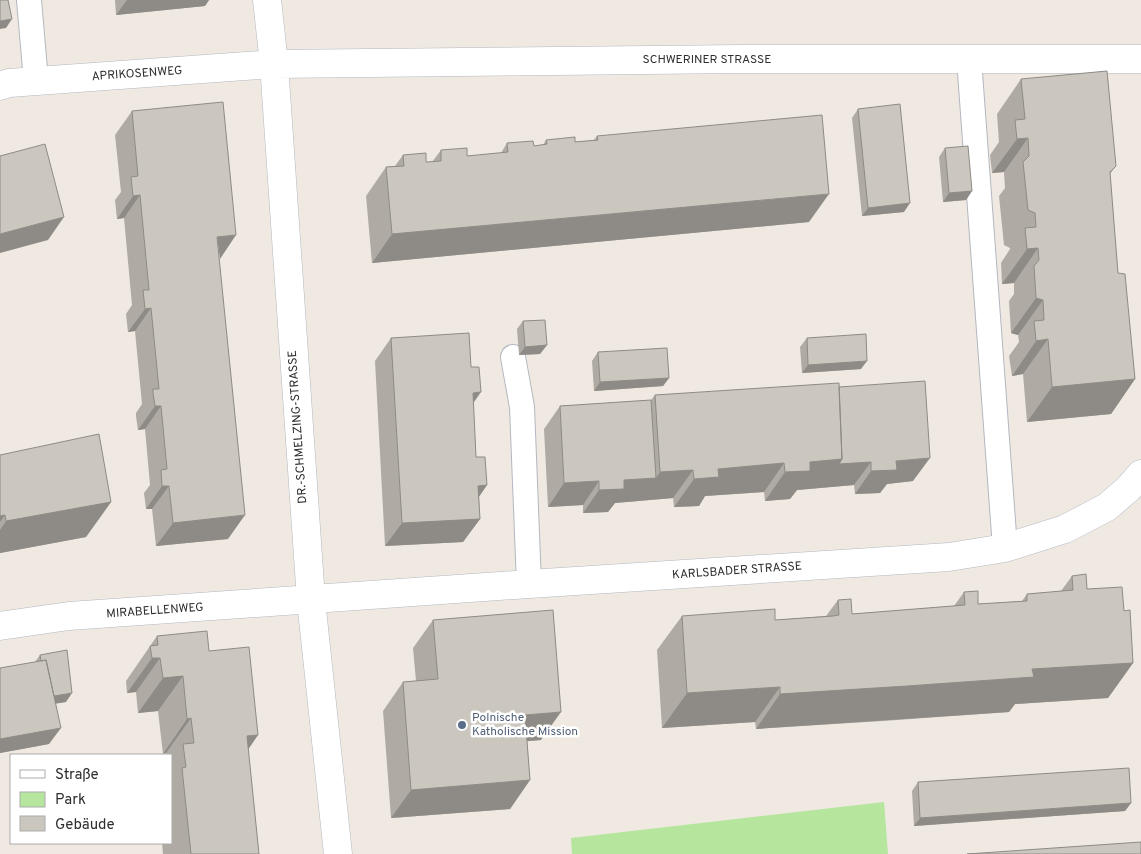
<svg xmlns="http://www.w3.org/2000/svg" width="1141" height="854" viewBox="0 0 1141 854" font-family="Overpass,sans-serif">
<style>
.green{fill:#b6e59e}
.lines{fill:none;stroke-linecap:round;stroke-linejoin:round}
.service-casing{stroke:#b4b7c1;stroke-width:26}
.minor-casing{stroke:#b4b7c1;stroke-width:29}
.service{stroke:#fff;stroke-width:24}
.minor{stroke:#fff;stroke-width:28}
.wall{fill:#afaba4}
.shaded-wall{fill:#8e8b86}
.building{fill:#cbc7bf;stroke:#8e8b86}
.service-dot{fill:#5c6f8a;stroke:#fff;stroke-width:2}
.labels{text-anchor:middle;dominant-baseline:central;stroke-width:5;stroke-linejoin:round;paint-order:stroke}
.street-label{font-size:12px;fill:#2e2e2e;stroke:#fff}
.service-label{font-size:12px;fill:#4e5e75;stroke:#fff;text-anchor:start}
</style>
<rect width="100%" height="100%" fill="#efe9e1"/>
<path class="green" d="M884 802 888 854H572L571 838Z"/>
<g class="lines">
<g class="service-casing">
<path id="service" d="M29 0 36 81
M969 59 1005 548
M513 357 522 407 529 584"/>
</g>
<g class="minor-casing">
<path id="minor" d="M267 0 274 64 311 600 338 854
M0 86 9 83 274 64 741 59H1141
M0 626 69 616 529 584 949 557 1005 548 1065 529 1107 507 1128 489 1141 474"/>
</g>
<use href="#service" class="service"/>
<use href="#minor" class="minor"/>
</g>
<path class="wall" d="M115 0H209L205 6 116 15Z
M1021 79 1116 166 1110 174 1118 273 1135 379 1111 414 1027 422 1023 374 1012 376 1009 356 1019 342 1018 335 1011 333 1009 301 1014 294V283L1002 284 1001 263 1010 249V248L1004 245 999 196 1005 188 1004 172 992 173 990 155 999 142 997 114Z
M858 109 904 212 862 216 852 118Z
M132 111 219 259 228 539 156 546 152 509H146L144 493 150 485 145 429 138 430 136 416V413L142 404 135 331 128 332 126 314 132 305 124 218 117 219 115 200 121 192 115 135Z
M597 136 809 222 372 263 366 196 386 167 395 166 403 155 426 162H432L441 150 467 156 501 153 507 143 534 146 543 145 546 140 575 142 594 140Z
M945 148 972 191 966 200 943 202 939 157Z
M523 321 547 345 540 354 519 355 517 329Z
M391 338 471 367 476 457 487 485 479 497 480 519 463 542 385 546 375 361Z
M807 338 861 369 802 373 800 347Z
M598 352 669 378 663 386 594 391 592 361Z
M839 387 913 481 887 484 880 493 855 494 854 485 797 490 790 499 765 501 764 492 705 496 699 506 674 507 673 498 615 503 608 512 583 513V505L548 507 544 429 560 406 651 400 655 395Z
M0 455 111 502 86 537 0 553Z
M1072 576 1087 589 1124 611 1133 663 1108 698 1015 704 1009 712 883 721 756 729 755 722 662 728 657 650 682 616 775 620 826 616 838 600 852 614 954 606 964 592 978 604 1022 601 1027 594 1061 591Z
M433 620 541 740 527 741 530 780 510 809 391 818 383 711 403 682 416 681 413 648Z
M157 636 209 651 258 735 248 749 259 854H163L162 843H171V755H167L166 753 163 754 158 711 138 713 136 692 127 693 126 681Z
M40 655 66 702 56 703 49 744 0 753V668L35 662Z
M918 782 1131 803 1125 811 914 826 912 791Z"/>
<path class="shaded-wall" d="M127 0H209L205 6 116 15Z
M12 19 6 28 0 29V21Z
M1028 138 1004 172 992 173 1017 139Z
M972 191 966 200 943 202 949 193Z
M829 194 809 222 372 263 392 234Z
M140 195 124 218 117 219 133 196Z
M910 203 904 212 862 216 868 208Z
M64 217 48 240 0 253V234Z
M236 235 220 259 217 237Z
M1038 248 1014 283 1002 284 1027 249Z
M1036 298 1043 300 1018 335 1011 333Z
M151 308 135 331 128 332 145 309Z
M1048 339 1023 374 1012 376 1036 341Z
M547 345 540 354 519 355 525 347Z
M867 361 861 369 802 373 808 365Z
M669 378 663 386 594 391 600 382Z
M1135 379 1111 414 1027 422 1052 387Z
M481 392 465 415 473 393Z
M155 406H161L145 429 138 430Z
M930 458 913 481 887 484 880 493 855 494 871 471 896 461Z
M842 459 871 462 854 485 797 490 790 499 765 501 785 472 810 462Z
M784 463 764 492 705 496 699 506 674 507 694 479 718 469Z
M693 470 673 498 615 503 608 512 583 513 599 490 624 480 656 478 660 472Z
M599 481 583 505 548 507 564 483Z
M487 485 470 509 478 486Z
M162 486H169L152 509H146Z
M111 502 86 537 0 553V530L6 521Z
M5 515 0 522V516Z
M245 515 228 539 156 546 173 523Z
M480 519 463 542 385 546 402 523Z
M152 658H160L136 692 127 693Z
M1133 663 1108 698 1015 704 1009 712 756 729 780 694 1032 669Z
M183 676 158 711 138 713 163 678Z
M780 687 755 722 662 728 687 693Z
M72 693 66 702 42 706 48 697Z
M561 712 541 740 505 743 525 715Z
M191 718 166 753 163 754 187 719Z
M61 728 49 744 0 753V739Z
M258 735 234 770 247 736Z
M530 780 510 809 391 818 411 790Z
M1131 803 1125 811 914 826 920 818Z"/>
<path class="building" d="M0 0H8L12 19 0 21Z
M1107 71 1116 166 1110 172 1118 273 1125 274 1135 379 1052 387 1048 339 1036 341 1034 321 1044 320 1043 300 1036 298 1034 266 1039 260 1038 248 1027 249 1025 228 1036 227 1035 213 1028 210 1023 162 1029 156 1028 138 1017 139 1016 130 1015 120 1025 119 1021 79Z
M223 102 236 235 217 237 245 515 173 523 169 486H162L161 470 167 469 161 406H155L153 393V389H159L151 308 145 309 143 290H149L140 195 133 196 131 177 138 176 132 111Z
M900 104 910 203 868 208 858 109Z
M822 115 829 194 392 234 386 167 404 166 403 155 426 153V162L441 161V150L467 148V156L508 152 507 143 533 141 534 146 547 144 546 140 575 137V142L598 140 597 136Z
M45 144 64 217 0 234V156Z
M968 146 972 191 949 193 945 148Z
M545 320 547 345 525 347 523 321Z
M469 333 471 367H479L481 392 473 393 476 457H485L487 485 478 486 480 519 402 523 391 338Z
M866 334 867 361 808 365 807 338Z
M667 348 669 378 600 382 598 352Z
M925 381 930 458 896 461 897 470 871 471V462L839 464 842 459 839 387Z
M839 383 842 459 810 462V471L785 472 784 463 718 469 719 477 694 479 693 470 660 472 655 395Z
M651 400 656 478 624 480V489L599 490V481L564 483 560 406Z
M99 434 111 502 6 521 5 515 0 516V455Z
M1086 574 1087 589 1122 587 1124 611 1130 610 1133 663 1032 669 1034 677 907 686 780 694V687L687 693 682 616 775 609V620L833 616 839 615 838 600 851 599 852 614 965 605 964 592 978 591V604L1027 601V594L1073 590 1072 576Z
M553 610 561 712 525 715 530 780 411 790 403 682 438 679 433 620Z
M207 631 209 651 249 647 258 735 247 736 259 854H191L182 768 186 767 183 744 194 743 191 718 187 719 183 676 163 678 160 658H152L150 646 158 645 157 636Z
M67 650 72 693 54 696 46 660 41 661 40 655Z
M46 660 61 728 0 739V668Z
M1129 768 1131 803 920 818 918 782Z
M1141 842V854H967Z"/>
<circle class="service-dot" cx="462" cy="725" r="5"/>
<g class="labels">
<g class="street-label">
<text x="707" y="60">SCHWERINER STRASSE</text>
<text transform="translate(137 74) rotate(-4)">APRIKOSENWEG</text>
<text transform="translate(298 427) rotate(-94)">DR.-SCHMELZING-STRASSE</text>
<text transform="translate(737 571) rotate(-4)">KARLSBADER STRASSE</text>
<text transform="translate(155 611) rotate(-4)">MIRABELLENWEG</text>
</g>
<g class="service-label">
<text x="472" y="718">Polnische<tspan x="472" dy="14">Katholische Mission</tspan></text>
</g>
</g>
<rect x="10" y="754" width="162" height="90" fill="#ffffff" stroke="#ababab"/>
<rect x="20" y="770" width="25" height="8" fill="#ffffff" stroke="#ababab"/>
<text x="55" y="779" font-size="15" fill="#2e2e2e">Straße</text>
<rect x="20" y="792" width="25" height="15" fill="#b6e59e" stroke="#ababab"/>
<text x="55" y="804" font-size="15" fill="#2e2e2e">Park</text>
<rect x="20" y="816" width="25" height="15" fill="#cbc7bf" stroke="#ababab"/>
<text x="55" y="829" font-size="15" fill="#2e2e2e">Gebäude</text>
</svg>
